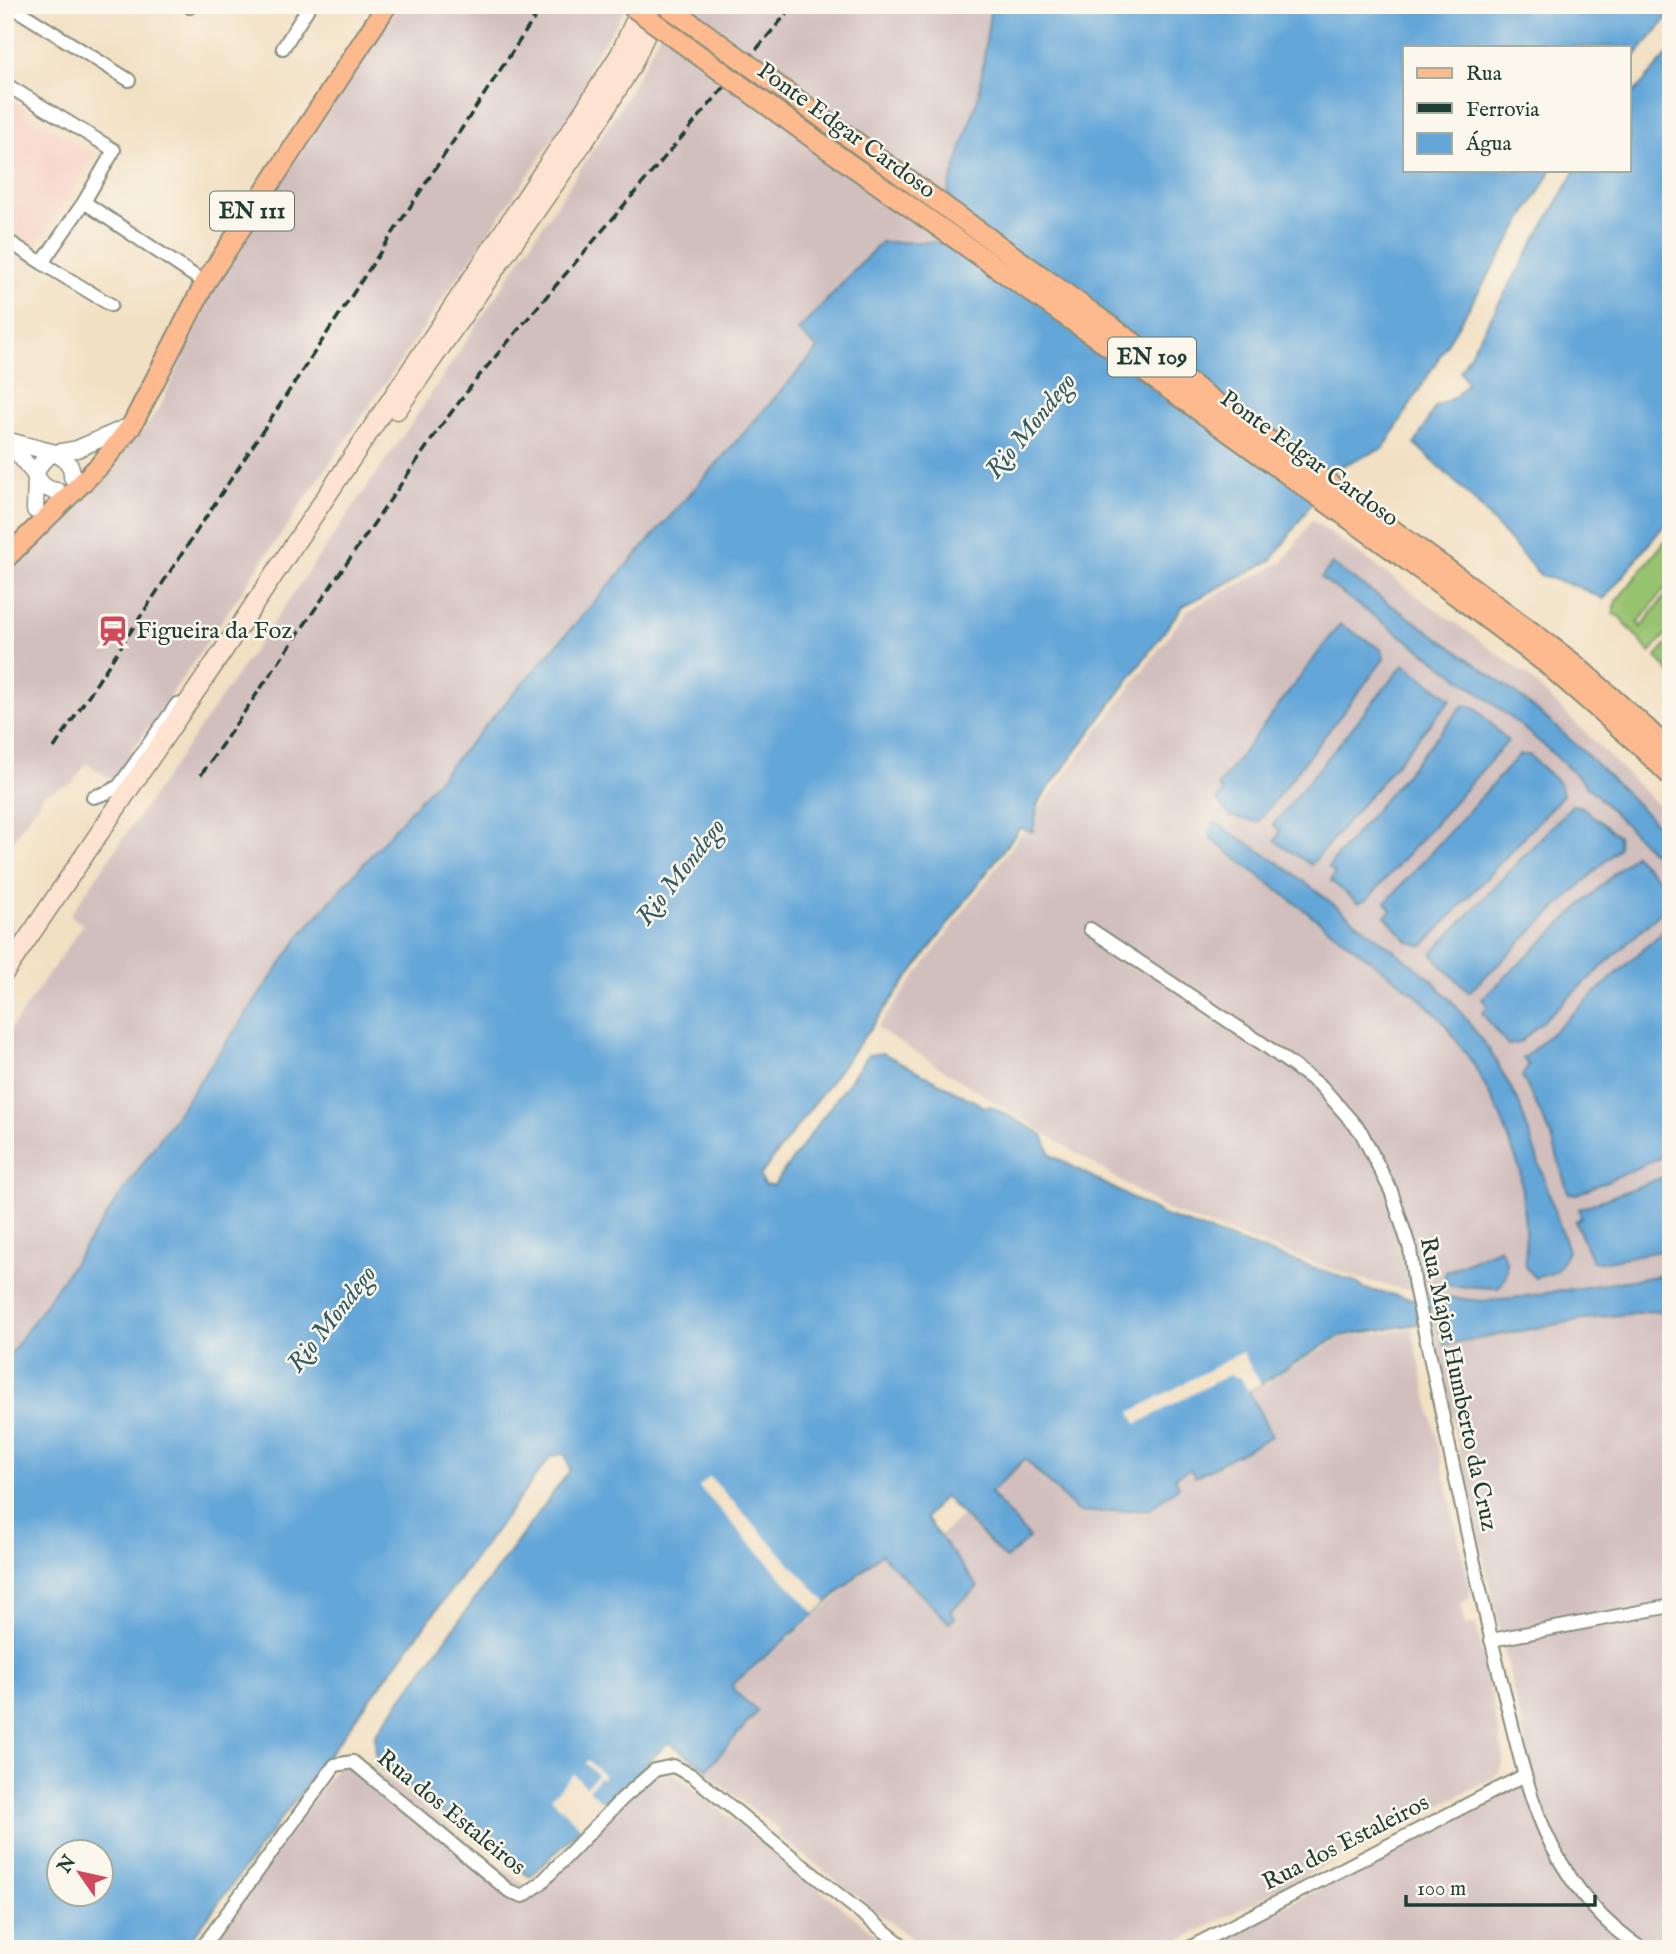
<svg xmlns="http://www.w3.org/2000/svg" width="1676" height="1954" viewBox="0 0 1676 1954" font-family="'IM FELL English',serif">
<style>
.built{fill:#f6d2c4}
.industrial{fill:#d1bfbe}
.green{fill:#97c26f;stroke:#5b8052;stroke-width:2}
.water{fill:#64a6d8;stroke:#427286;stroke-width:2;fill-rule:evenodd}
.pier{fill:#f2e0c3}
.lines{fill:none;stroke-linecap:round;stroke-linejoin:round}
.minor-casing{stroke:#888e7c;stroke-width:16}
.tertiary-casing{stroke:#888e7c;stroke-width:19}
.secondary-casing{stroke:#888e7c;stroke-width:21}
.primary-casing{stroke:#888e7c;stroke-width:23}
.minor{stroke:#fff;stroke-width:12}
.tertiary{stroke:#fff;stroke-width:16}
.secondary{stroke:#fee3d2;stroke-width:18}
.primary{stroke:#fcba8e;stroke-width:19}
.rail{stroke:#1f3d34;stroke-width:3.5;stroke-dasharray:10 5;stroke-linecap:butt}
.primary-bridge-casing{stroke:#888e7c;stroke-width:23;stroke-linecap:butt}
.primary-bridge{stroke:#fcba8e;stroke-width:19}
.labels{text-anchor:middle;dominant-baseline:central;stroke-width:5;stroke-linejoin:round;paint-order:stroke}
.shield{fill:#fbf7ec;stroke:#61756b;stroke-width:2}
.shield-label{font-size:23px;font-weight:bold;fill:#1f3d34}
.street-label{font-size:24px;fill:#1f3d34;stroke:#fbf7ec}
.poi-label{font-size:24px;fill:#1f3d34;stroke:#fbf7ec;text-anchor:start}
.water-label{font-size:26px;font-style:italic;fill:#345c65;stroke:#fbf7ec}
</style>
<rect width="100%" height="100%" fill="#fbf7ec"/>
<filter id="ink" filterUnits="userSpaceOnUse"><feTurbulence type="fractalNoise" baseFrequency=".0143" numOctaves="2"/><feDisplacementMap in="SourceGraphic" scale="14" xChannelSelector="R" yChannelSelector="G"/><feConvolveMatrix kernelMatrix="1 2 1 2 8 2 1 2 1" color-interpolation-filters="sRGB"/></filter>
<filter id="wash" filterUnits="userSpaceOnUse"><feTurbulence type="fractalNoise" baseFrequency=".00686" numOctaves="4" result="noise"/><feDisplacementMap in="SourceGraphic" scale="28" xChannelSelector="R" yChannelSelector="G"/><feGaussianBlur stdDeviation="1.57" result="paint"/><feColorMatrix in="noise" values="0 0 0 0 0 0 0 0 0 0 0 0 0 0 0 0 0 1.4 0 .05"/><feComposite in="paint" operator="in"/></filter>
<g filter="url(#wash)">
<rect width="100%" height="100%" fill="#f2e0c3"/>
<path class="built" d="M14 101 26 108 24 112 95 154 36 246 5 226V114Z"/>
<path class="industrial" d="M398 5H628L587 68 597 75 112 780 86 763 73 783 45 793 5 852V570L147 426 162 403 205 309 229 262Z
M673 5H991L979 94 948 190 956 221 945 242 799 332 819 349 303 932 5 1362V1037L83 925 70 915 411 424 612 121 649 56Z
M1312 520 1526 674 1671 818V1949H1203L1533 1778 1423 1288 1402 1289 1357 1278 1167 1210 877 1028 1188 610 1284 561Z
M1230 1324 1264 1384 1341 1338 1412 1329 1471 1593 1469 1599 1461 1603 1465 1625 1476 1624 1504 1756 1502 1768 1494 1777 1166 1948 1156 1949 1148 1947 1143 1942 1120 1949H925L778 1835 781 1831 673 1748 733 1686 829 1605 881 1556 900 1574 1025 1455Z
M349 1750 526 1886 659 1761 894 1949H207Z"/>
<path class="green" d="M1671 534V581L1638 623 1641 627 1671 589V628L1650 653 1620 617 1613 614 1616 601Z
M1671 639V674L1656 657Z"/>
<path class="water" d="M991 5H1671V14L1629 63V47H1405V170H1551L1547 179 1384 448 1336 468 1272 560 1183 606 1038 803 1033 832 1020 828 760 1176 764 1185H774L868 1055 883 1053 985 1107 991 1106 1043 1135 1051 1155 1165 1216 1355 1282 1365 1289 1413 1299 1436 1296 1483 1301 1521 1297 1671 1274V1314L1653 1311 1585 1319 1444 1345 1434 1309H1416L1419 1324 1340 1336 1249 1391 1272 1436 1195 1477 1190 1469 1175 1477 1179 1486 1150 1509 1079 1513 1025 1459 990 1493 1029 1538 1006 1559 944 1496 926 1518 978 1587 950 1611 955 1618 949 1623 881 1554 815 1614 732 1685 734 1691 758 1711 707 1769 669 1742 530 1877 376 1764 375 1735 570 1470 565 1454 551 1456 184 1949H5V1362L303 932 818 349 798 331 881 242H945L956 221 948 191 979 94ZM60 1853H102V1895H60Z
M1671 51V517L1604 599 1578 587 1540 575 1472 498 1415 444 1435 407 1455 397 1467 383 1460 371 1576 170H1629V98Z
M1332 564C1391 606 1453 646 1511 690 1569 734 1620 787 1671 839V871C1626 826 1583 779 1534 737 1467 680 1392 630 1321 578Z
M1340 624 1382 650 1384 659 1258 822 1232 817 1217 801 1223 792 1218 786Z
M1404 664 1451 699 1311 865 1275 841 1280 831 1273 825Z
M1463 705 1474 707 1508 741 1368 899 1358 903 1331 881 1335 873 1328 867Z
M1519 755H1529L1560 784 1563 795 1423 946 1408 941 1385 916 1391 910 1386 902Z
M1572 805 1582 807 1618 836 1619 848 1469 992 1440 964 1432 953Z
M1215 822 1285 867 1431 979 1456 1006 1491 1052 1519 1103 1568 1251 1556 1272 1535 1278 1526 1267 1525 1226 1520 1170 1500 1115 1474 1065 1441 1019 1415 994 1212 840 1209 831Z
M1634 855 1669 889 1670 904 1519 1043 1507 1045 1482 1013 1488 1006 1482 999Z
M1671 924V1153L1577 1194 1568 1193 1551 1135 1522 1076 1529 1065 1523 1059Z
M1671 1174V1249L1596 1263 1591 1259 1575 1221 1581 1218 1579 1209Z
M1500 1248C1508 1262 1511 1275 1498 1288L1451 1286 1445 1282 1444 1278 1446 1272Z"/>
<path class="pier" d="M1242 1352 1261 1384 1248 1391 1241 1378 1228 1375 1137 1424 1131 1412Z
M710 1477 827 1603 815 1614 699 1487Z
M588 1760 604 1776 601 1779 599 1778 589 1789 606 1806 583 1829 551 1798 573 1774 586 1786 597 1775 585 1763Z"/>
</g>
<g filter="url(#ink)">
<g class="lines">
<g class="minor-casing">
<path id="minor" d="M9 5 129 80
M190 7 191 5
M283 48 310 5
M5 84 114 150 84 202 42 263 5 239
M84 202 205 283
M42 263 111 305
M93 797 106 793 119 786 177 704
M1090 929 1263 1044 1321 1086 1361 1132 1391 1191 1410 1249 1415 1287C1444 1418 1469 1550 1501 1680 1515 1735 1526 1795 1552 1846 1573 1887 1603 1924 1642 1949
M1491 1640 1671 1606
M201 1949 335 1765 353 1762 509 1891 523 1896 540 1884 622 1799 655 1770 673 1766 693 1776 830 1888 907 1949
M1187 1949 1525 1775"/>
</g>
<g class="tertiary-casing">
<path id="tertiary" d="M5 440 55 453 77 449 132 425
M8 441 36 476 35 510
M57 491C46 490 42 485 36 476 38 464 44 458 55 453 65 459 73 464 72 477"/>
</g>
<g class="secondary-casing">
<path id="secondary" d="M397 410 599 120 632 65 659 5
M5 972 223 651 583 112 620 54 642 5"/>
</g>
<g class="primary-casing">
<path id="primary" d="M839 130 1466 583 1573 663 1646 728 1671 753
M828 149 1134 364 1457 596 1547 664 1635 741 1671 776
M5 559 101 464 132 425 205 283 387 5"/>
</g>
<use href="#minor" class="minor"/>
<use href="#tertiary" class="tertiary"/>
<use href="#secondary" class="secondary"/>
<use href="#primary" class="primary"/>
<path class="rail" d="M54 748 543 5
M201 775 441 426 479 376 794 5"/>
<g class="primary-bridge-casing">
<path id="primary-bridge" d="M630 5 828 149
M666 5 839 130"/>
</g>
<use href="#primary-bridge" class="primary-bridge"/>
</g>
</g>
<defs>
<g id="station-bare" transform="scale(2.415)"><path d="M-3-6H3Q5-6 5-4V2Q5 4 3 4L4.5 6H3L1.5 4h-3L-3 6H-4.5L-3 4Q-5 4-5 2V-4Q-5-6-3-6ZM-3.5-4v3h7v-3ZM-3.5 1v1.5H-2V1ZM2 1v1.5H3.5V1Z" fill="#d1495b" stroke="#fbf7ec" stroke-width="2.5" paint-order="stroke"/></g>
</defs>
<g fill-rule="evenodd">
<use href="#station-bare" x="113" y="631"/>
</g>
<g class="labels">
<g class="shield">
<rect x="210" y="191.5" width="84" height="39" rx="5"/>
<rect x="1108" y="337.5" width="88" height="39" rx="5"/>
</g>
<g class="shield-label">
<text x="252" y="211">EN 111</text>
<text x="1152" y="357">EN 109</text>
</g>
<g class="street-label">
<text transform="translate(846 131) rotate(36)">Ponte Edgar Cardoso</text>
<text transform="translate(1309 459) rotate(36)">Ponte Edgar Cardoso</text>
<text transform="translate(1458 1384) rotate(78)">Rua Major Humberto da Cruz</text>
<text transform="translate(451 1813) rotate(39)">Rua dos Estaleiros</text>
<text transform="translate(1346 1843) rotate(-27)">Rua dos Estaleiros</text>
</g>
<g class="poi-label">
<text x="136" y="631">Figueira da Foz</text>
</g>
<g class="water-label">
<text transform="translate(1031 426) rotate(-51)">Rio Mondego</text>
<text transform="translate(681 872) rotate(-52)">Rio Mondego</text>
<text transform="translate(332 1319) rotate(-52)">Rio Mondego</text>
</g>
</g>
<rect width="1676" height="1954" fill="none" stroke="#fbf7ec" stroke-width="28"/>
<rect x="1403" y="46" width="228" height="126" fill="#fbf7ec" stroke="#a3ada2" stroke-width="2"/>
<rect x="1417" y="68" width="35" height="10" fill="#fcba8e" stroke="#a3ada2" stroke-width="2"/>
<text x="1466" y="80" font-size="21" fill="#1f3d34">Rua</text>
<rect x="1417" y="103" width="35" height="10" fill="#1f3d34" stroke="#a3ada2" stroke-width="2"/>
<text x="1466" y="116" font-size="21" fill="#1f3d34">Ferrovia</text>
<rect x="1417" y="133" width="35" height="21" fill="#64a6d8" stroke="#a3ada2" stroke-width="2"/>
<text x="1466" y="150" font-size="21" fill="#1f3d34">Água</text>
<g transform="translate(80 1873) rotate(304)"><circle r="33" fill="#fbf7ec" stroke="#a3ada2" stroke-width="2"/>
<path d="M0-5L12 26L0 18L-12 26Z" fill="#d1495b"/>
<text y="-10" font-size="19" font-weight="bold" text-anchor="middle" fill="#1f3d34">N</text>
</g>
<path d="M1406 1895v10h189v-10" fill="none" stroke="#1f3d34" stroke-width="3.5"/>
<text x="1417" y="1895" font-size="21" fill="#1f3d34" stroke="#fbf7ec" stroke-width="5" paint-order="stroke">100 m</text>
</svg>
